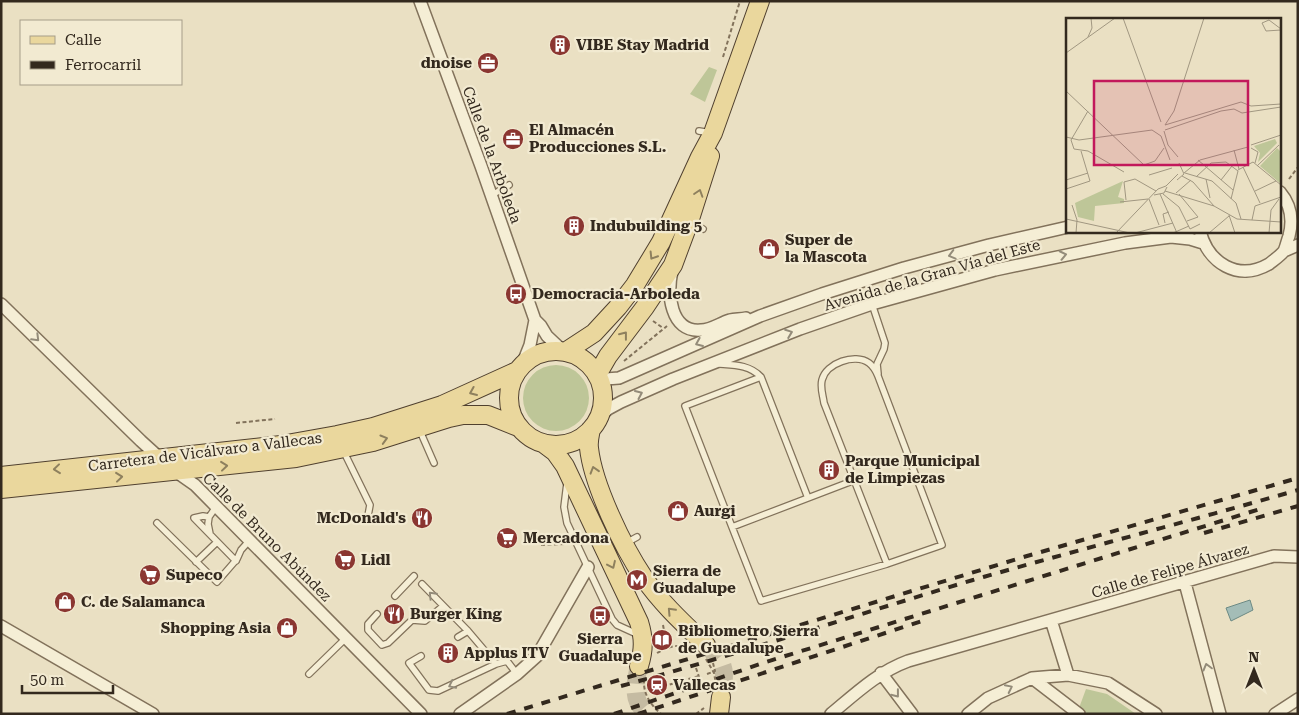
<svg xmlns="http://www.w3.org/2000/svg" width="1299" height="715" viewBox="0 0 1299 715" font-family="'Roboto Serif',serif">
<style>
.green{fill:#bec698}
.water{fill:#a4bdb7;stroke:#6c8a84}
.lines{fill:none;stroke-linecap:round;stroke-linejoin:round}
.primary-tunnel{stroke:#c5bba2;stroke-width:18;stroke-dasharray:18 9;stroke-linecap:butt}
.lane-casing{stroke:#82725b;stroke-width:8}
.street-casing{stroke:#82725b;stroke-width:14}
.primary-casing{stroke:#50402f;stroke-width:20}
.path{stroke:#82725b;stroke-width:2;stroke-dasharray:4 2.5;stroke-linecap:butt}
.lane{stroke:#f5eed5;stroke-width:5.5}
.street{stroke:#f5eed5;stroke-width:11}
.primary{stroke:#ead79d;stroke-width:18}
.rail{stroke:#33291e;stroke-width:4;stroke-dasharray:9 9;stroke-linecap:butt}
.oneway{stroke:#8e805e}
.oneway2{stroke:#948c7a}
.labels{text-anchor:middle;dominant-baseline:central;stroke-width:4.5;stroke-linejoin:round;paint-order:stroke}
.poi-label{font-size:15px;font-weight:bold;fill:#33291e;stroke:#f2ead1;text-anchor:start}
.street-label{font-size:15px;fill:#33291e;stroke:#f2ead1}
.inset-road{fill:none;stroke:#a19781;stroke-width:1}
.view{fill:#c2185b;fill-opacity:0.15;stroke:#c2185b;stroke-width:2.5}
.inset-edge{fill:none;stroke:#33291e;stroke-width:2.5}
</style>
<rect width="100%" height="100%" fill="#eae0c3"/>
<path class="green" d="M709 67 717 70 705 102 690 94Z
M523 398a33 33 0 1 1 66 0a33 33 0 1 1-66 0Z
M1086 689 1107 694 1136 714H1088L1079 708Z"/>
<path class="water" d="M1250 600 1253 610 1231 621 1226 608Z"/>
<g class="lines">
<path class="primary-tunnel" d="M706 645C727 665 726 670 721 697
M639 666C635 683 631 702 648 714"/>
<g class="lane-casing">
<path id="lane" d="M699 131 711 133
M492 195 509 185
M691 223 703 229
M872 304 885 343 884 349 877 364 878 374
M720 364C735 365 750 365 761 377L808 498
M761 377 685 406 732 527 855 480
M420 431 434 463
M343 450 370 505 367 521
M567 483 564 507 567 523 612 619 617 625 639 635
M216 507 209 517 203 516 194 518 236 561
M209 517 208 524 210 534
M157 523 217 582 237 559 241 550 249 541
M732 527 761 601 887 564 942 545 878 376C876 371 873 366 869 363 855 353 826 363 822 380 820 388 823 395 824 403L887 564
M626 543 637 537
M196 562 217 542
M422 584 468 631 496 664
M395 596 414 576
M377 614 368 624V630L382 645 388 643 412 620 425 621 443 606
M458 637 468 631
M421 656 409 663 429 690 438 691 496 664 507 661 517 674
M309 674 346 638"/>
</g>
<g class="street-casing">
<path id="street" d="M420 1 481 166 535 320 541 326 547 336 563 351
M1200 231C1208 263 1238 282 1269 264 1274 260 1280 256 1284 251 1286 247 1287 241 1289 236 1293 221 1291 205 1280 192
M1284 251 1298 245
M672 271C667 293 670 333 701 330 711 330 720 323 730 320 735 319 741 319 746 318
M1 304 141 441 163 461
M522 365 530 345 535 320
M598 377 606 379 619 378 760 316 822 294 904 268 989 245 1068 227
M597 419 608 409 621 402 673 379 800 329 872 304 995 270 1125 243 1171 237 1190 239 1203 243
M175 471 195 485 421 714
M1185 583 1220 714
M1051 620 1068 675
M1 626 153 714
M881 673 912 714
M1032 678 1079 714
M460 714 517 674 537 656 588 567
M831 714C855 694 878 672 908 661L1274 556 1298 557
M968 714 988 698 1032 678 1068 675 1108 683 1156 714
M1275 714 1298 699"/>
</g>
<g class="primary-casing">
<path id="primary" d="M509 398a47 47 0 1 1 94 0a47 47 0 1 1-94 0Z
M565 352 594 333 618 307 635 285 661 242 700 157 713 133 760 1
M597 375 608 356 645 307 673 265 689 222 710 156
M591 429C590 435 588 441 589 448 593 485 623 547 644 578 661 603 684 624 706 645
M543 443 555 452 565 466 639 622C644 638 644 650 639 666
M1 476 281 445 337 435 373 427 442 405 517 371
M1 489 296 458 373 442 449 418 463 415H488L518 427
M719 714 721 697"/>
</g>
<path class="path" d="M723 57 740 1
M1289 179 1298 167
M653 321 663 328
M624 361 667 326
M236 423 275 419
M541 545 564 544
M663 625 667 647
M657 653C666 648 675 644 685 647
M706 659 714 673 716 684
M696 668 700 680
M707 674 715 671 713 663
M644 679C643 694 650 704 661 714
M648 683 653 695
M651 690 699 676
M696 714 704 708"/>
<use href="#lane" class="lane"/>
<use href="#street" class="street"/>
<use href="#primary" class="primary"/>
<path class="rail" d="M1204 533 1298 506
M621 686C739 654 855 615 973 580 1081 549 1190 521 1298 490
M507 714 1027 556 1298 478
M614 714 766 662 1260 509
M638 714 925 620"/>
</g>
<defs><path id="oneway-chevron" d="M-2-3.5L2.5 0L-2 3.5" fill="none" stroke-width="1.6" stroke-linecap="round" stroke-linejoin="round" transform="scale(1.25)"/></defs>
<g class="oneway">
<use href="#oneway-chevron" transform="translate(699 193) rotate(-72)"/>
<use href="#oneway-chevron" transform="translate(653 256) rotate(122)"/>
<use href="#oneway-chevron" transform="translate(624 335) rotate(-52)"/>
<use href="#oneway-chevron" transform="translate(473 392) rotate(157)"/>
<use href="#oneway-chevron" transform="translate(384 439) rotate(-16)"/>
<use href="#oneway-chevron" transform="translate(224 466) rotate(-6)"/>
<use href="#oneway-chevron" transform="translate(57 469) rotate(174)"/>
<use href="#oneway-chevron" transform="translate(594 470) rotate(-107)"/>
<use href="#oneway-chevron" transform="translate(119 477) rotate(-6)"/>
<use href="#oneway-chevron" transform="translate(612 565) rotate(65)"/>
<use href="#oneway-chevron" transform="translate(671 611) rotate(-133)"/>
</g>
<g class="oneway2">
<use href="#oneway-chevron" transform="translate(952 255) rotate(165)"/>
<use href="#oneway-chevron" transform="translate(1063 255) rotate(-12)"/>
<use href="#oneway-chevron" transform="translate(789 333) rotate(-21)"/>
<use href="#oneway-chevron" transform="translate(36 338) rotate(45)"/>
<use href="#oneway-chevron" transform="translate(699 343) rotate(157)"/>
<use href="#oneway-chevron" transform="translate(639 394) rotate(-24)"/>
<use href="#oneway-chevron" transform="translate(432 595) rotate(-134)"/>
<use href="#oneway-chevron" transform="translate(1207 667) rotate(-105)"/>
<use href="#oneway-chevron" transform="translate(452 685) rotate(154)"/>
<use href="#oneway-chevron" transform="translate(1009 688) rotate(-26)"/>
<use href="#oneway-chevron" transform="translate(896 694) rotate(52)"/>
</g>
<defs>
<g id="building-disc" transform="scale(1.125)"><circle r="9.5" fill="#8b3631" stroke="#f2ead1"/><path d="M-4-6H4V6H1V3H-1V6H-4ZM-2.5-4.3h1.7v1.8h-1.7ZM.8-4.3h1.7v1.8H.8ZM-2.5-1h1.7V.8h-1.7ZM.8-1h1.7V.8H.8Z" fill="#fff"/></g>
<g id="office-disc" transform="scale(1.125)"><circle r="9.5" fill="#8b3631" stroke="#f2ead1"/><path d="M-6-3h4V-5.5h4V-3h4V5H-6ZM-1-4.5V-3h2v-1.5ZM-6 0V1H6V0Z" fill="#fff"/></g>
<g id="shop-disc" transform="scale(1.125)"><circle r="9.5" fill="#8b3631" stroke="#f2ead1"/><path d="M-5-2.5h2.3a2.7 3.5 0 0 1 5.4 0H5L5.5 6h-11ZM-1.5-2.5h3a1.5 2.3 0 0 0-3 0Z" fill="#fff"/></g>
<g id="bus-disc" transform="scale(1.125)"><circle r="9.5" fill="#8b3631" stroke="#f2ead1"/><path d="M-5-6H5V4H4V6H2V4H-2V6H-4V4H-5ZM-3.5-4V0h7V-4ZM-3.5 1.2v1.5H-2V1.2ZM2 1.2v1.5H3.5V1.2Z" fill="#fff"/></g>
<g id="restaurant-disc" transform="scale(1.125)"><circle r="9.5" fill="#8b3631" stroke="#f2ead1"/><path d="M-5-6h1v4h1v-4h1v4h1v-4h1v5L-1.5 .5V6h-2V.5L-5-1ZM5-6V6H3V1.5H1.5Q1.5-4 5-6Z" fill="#fff"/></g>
<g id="supermarket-disc" transform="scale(1.125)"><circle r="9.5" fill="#8b3631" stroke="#f2ead1"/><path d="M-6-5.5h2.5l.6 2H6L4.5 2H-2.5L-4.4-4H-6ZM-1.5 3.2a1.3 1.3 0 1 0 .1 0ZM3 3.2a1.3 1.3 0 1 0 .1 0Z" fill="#fff"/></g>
<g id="metro-disc" transform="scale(1.125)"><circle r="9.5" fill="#8b3631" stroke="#f2ead1"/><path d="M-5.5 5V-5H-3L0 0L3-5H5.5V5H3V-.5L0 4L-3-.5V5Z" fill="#fff"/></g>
<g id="library-disc" transform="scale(1.125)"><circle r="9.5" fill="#8b3631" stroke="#f2ead1"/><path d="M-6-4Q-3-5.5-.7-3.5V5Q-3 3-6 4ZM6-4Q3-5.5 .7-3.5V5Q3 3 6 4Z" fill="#fff"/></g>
<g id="station-disc" transform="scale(1.125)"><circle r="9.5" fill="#8b3631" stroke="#f2ead1"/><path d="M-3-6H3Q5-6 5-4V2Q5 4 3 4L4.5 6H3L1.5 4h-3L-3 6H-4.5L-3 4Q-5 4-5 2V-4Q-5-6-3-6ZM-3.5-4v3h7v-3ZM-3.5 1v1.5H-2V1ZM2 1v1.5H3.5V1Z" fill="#fff"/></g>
</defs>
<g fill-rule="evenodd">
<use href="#building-disc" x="560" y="45"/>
<use href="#office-disc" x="488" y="63"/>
<use href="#office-disc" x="513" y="139"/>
<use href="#building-disc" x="574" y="226"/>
<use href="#shop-disc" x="769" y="249"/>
<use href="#bus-disc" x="516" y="294"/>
<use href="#building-disc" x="829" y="470"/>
<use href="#shop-disc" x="678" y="511"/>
<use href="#restaurant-disc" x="422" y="518"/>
<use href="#supermarket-disc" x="507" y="538"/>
<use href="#supermarket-disc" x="345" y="560"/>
<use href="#supermarket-disc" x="150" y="575"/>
<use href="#metro-disc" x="637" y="580"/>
<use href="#shop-disc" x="65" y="602"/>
<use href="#restaurant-disc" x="394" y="614"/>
<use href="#bus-disc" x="600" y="616"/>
<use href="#shop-disc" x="287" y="628"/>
<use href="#library-disc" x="662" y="640"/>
<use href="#building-disc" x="448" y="653"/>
<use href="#station-disc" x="657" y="685"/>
</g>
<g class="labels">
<g class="poi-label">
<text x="576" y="45">VIBE Stay Madrid</text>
<text x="472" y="63" text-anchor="end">dnoise</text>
<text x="529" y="130">El Almacén<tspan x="529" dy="17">Producciones S.L.</tspan></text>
<text x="590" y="226">Indubuilding 5</text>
<text x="785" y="240">Super de<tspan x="785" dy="17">la Mascota</tspan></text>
<text x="532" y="294">Democracia-Arboleda</text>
<text x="845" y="461">Parque Municipal<tspan x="845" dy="17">de Limpiezas</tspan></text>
<text x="694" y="511">Aurgi</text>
<text x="406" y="518" text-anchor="end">McDonald's</text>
<text x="523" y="538">Mercadona</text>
<text x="361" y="560">Lidl</text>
<text x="653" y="571">Sierra de<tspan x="653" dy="17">Guadalupe</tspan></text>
<text x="166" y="575">Supeco</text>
<text x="81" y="602">C. de Salamanca</text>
<text x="410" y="614">Burger King</text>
<text x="271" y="628" text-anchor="end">Shopping Asia</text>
<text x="678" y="631">Bibliometro Sierra<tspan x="678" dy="17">de Guadalupe</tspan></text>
<text x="600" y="639" text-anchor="middle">Sierra<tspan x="600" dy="17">Guadalupe</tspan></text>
<text x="464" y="653">Applus ITV</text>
<text x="673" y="685">Vallecas</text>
</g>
<g class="street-label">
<text transform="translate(492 155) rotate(70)">Calle de la Arboleda</text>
<text transform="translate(932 275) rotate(-16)">Avenida de la Gran Vía del Este</text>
<text transform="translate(205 452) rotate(-7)">Carretera de Vicálvaro a Vallecas</text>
<text transform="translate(267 537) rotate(45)">Calle de Bruno Abúndez</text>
<text transform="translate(1170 571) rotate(-16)">Calle de Felipe Álvarez</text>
</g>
</g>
<g transform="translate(1066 18)">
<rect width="215" height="215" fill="#eae0c3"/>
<path d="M209 121 211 125 192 144 194 135 188 128ZM211 130 215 134V166L194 148ZM57 163 52 179 58 181V185L29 188 28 203 12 199 9 185Z" fill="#bec698"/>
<path class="inset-road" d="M57 0 95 104M215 11 203 2 196 5 200 13 215 12M22 19 26 10 25 0M0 35 49 0M0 73 78 147 89 143 98 130M22 93 5 122 8 131 22 133 58 154M99 107 175 84 185 88 215 86M99 107 108 93 138 0M99 112 155 93 168 91 176 95 215 89M98 113 102 127 112 139M0 119 13 122 86 112 95 118 104 142M185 127 215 117M185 130 192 134 189 145M168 132 173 151M132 142 167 172M191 148 213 127M177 149 194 185M172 152 187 144 215 167M118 155 134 142 182 129M119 155 146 163 170 185 175 201M83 157 106 150M116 158 127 164 148 188M130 159 145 145 160 144 172 153 165 181M140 161 144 180M0 162 22 155M111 162 118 156 113 145M155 162 166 148M0 171 24 163 15 133M99 173 148 188 171 201 215 204M189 173 210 163M110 175 125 162M94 176 111 215M97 176 113 189 124 211 134 206M113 176 132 199 121 203M88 177 98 175 101 169M83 181 93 207M60 182 58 164 69 161 90 173M54 184 82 181M6 187 11 202 10 215M163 197 169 215M0 201 64 215M186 202 189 188 215 179M99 205 97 196 103 194M50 215 92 171 100 168 112 156M69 215 107 205M107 215 123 208M143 215 163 198M203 215 205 192 213 181"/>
<path class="view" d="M28 63H182V147H28Z"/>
<rect width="215" height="215" class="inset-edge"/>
</g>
<rect width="1299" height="715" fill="none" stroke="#33291e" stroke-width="5"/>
<rect x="20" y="20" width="162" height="65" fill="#f2ead1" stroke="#a69d89"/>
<rect x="30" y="36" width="25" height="8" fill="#ead79d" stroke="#a69d89"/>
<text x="65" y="45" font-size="15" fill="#33291e">Calle</text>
<rect x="30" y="61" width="25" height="8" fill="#33291e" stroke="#a69d89"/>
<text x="65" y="70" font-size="15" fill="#33291e">Ferrocarril</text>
<g transform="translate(1254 670)" stroke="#f2ead1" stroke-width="4" paint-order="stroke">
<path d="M0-4L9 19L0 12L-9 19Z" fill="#33291e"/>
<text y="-8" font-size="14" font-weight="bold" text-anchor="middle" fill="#33291e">N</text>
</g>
<path d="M22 685v8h91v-8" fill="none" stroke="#33291e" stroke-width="2.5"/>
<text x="30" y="685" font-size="15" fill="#33291e" stroke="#f2ead1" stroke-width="4" paint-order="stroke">50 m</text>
</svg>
